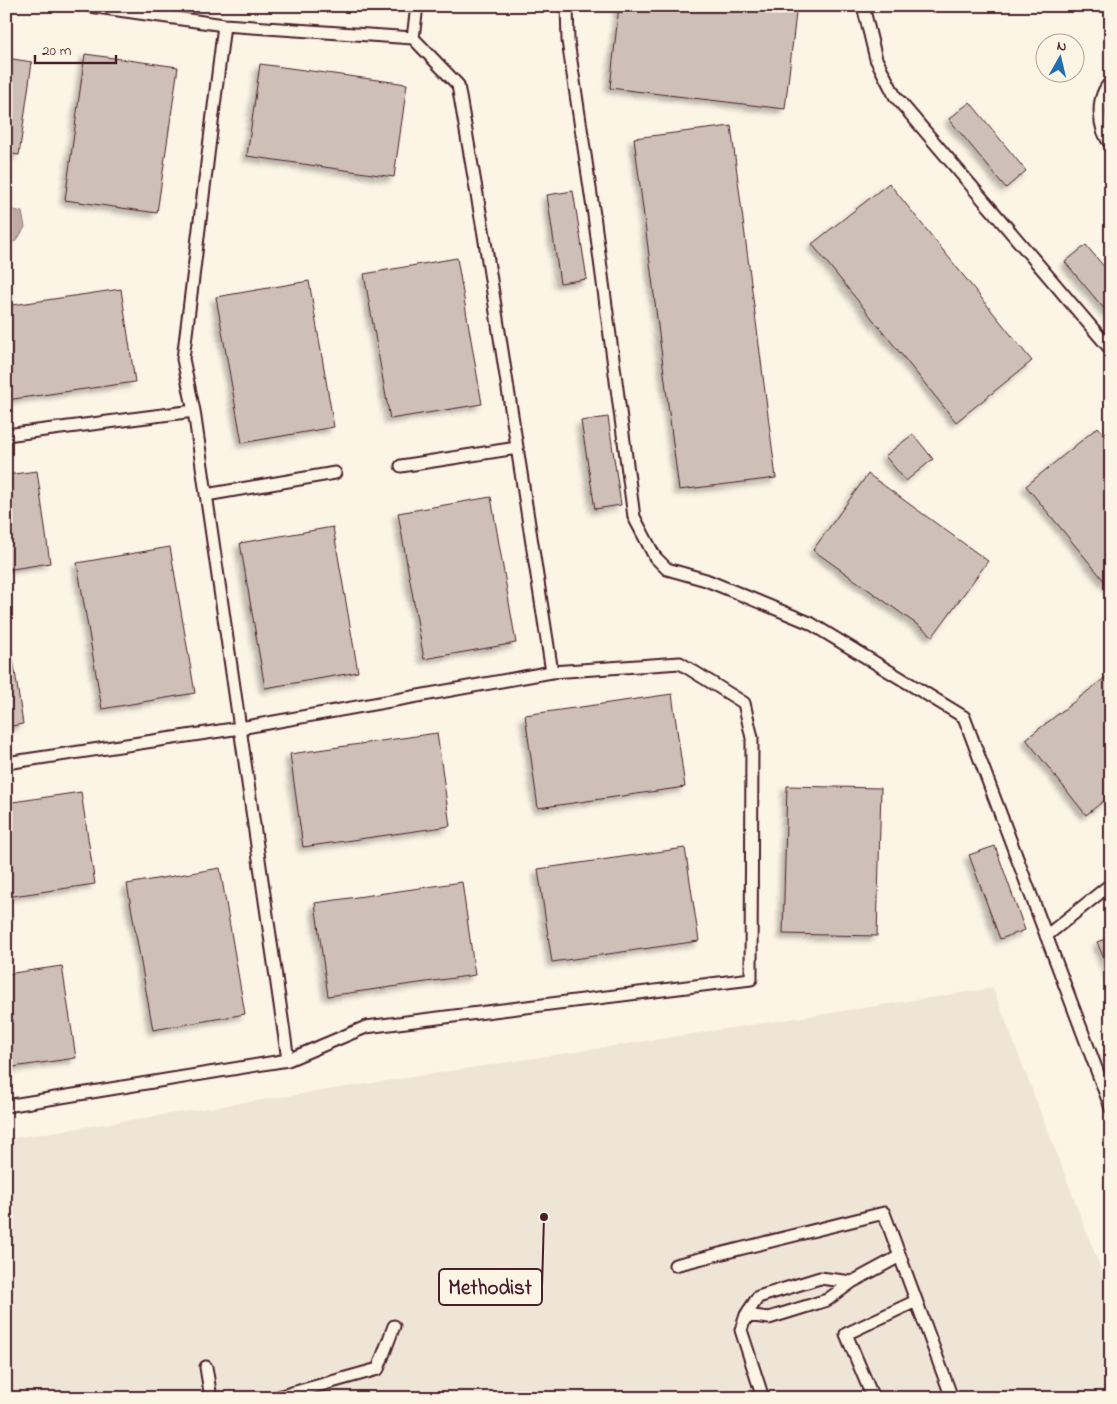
<svg xmlns="http://www.w3.org/2000/svg" width="1117" height="1404" viewBox="0 0 1117 1404" font-family="'Indie Flower',sans-serif">
<style>
.built{fill:#eee5d7}
.water{fill:#c0aca5;stroke:#917474}
.building{fill:#cfc0b7;stroke:#4a1f2b;filter:url(#shadow)}
.lines{fill:none;stroke-linecap:round;stroke-linejoin:round}
.lane-casing{stroke:#4a1f2b;stroke-width:15}
.lane{stroke:#fcf5e5;stroke-width:11}
.leader{fill:none;stroke:#4a1f2b;stroke-width:2}
.callout-dot{fill:#4a1f2b;stroke:#fcf5e5;stroke-width:2}
.callout{fill:#fcf5e5;stroke:#4a1f2b;stroke-width:2}
.callout-label{font-size:21px;text-anchor:middle;font-weight:bold;fill:#4a1f2b}
</style>
<defs>
<filter id="shadow"><feDropShadow dx="-4.5" dy="4.5" stdDeviation="2.5" flood-color="#0004"/></filter>
</defs>
<rect width="100%" height="100%" fill="#fcf5e5"/>
<filter id="ink" filterUnits="userSpaceOnUse"><feTurbulence type="fractalNoise" baseFrequency=".02" numOctaves="2"/><feDisplacementMap in="SourceGraphic" scale="10" xChannelSelector="R" yChannelSelector="G"/><feConvolveMatrix kernelMatrix="1 2 1 2 8 2 1 2 1" color-interpolation-filters="sRGB"/></filter>
<g filter="url(#ink)">
<path class="built" d="M993 988 1111 1295V1398H6V1139Z"/>
<path class="water" d="M6 208 22 212 25 227 17 240 6 247Z"/>
<path class="building" d="M619 6H737L796 13 785 109 610 88Z
M85 54 178 67 157 213 65 200Z
M6 58 32 62 19 155 6 153Z
M260 64 407 84 394 177 247 156Z
M970 102 1026 171 1006 188 949 119Z
M731 126 776 478 679 490 634 138Z
M889 183 1032 361 956 422 812 244Z
M573 191 587 279 560 283 547 195Z
M1086 245 1111 275V317L1065 262Z
M457 258 482 404 390 419 364 274Z
M309 281 334 427 242 443 216 297Z
M121 289 135 382 6 400V306Z
M608 417 621 505 595 509 581 421Z
M1098 427 1111 442V589L1026 486Z
M913 434 933 459 906 481 885 456Z
M37 471 50 563 6 570V475Z
M868 474 988 561 933 636 813 550Z
M491 497 516 643 424 659 398 513Z
M333 527 358 672 265 688 240 543Z
M170 547 195 693 102 709 77 563Z
M6 632H9L23 724 6 727Z
M1111 673V795L1086 815 1026 739Z
M672 694 685 787 538 808 525 715Z
M437 733 450 826 303 847 290 754Z
M787 786 881 788 877 936 783 934Z
M81 792 95 884 6 897V803Z
M995 846 1025 930 1000 939 969 855Z
M685 848 699 941 552 962 538 869Z
M220 868 245 1014 153 1030 127 884Z
M462 882 475 975 328 996 315 903Z
M1111 937V975L1097 942Z
M62 966 76 1058 6 1068V974Z"/>
<g class="lines">
<g class="lane-casing">
<path id="lane" d="M567 6 568 41 594 215 634 517 655 557 667 569 706 580 810 623 964 717 1111 1108
M863 6 876 59 895 96 1111 350
M413 38 417 6
M1111 82C1095 97 1098 129 1111 145
M194 411 183 359 224 25
M6 435 194 411 240 728 6 763
M401 466 517 448
M206 495 335 473
M1046 936 1111 884
M288 1060 240 728 552 672
M6 1106 288 1060 366 1027 751 979 752 738 744 703 680 663 552 672 484 235 458 85 413 38 224 25 90 6
M675 1265 884 1213 952 1398
M746 1315 769 1318 827 1300 852 1282
M206 1367 211 1398
M274 1398 378 1369 394 1326
M763 1398 741 1330 746 1315 758 1297 820 1278 852 1282 900 1256
M873 1398 846 1334 916 1301"/>
</g>
<use href="#lane" class="lane"/>
</g>
</g>
<path class="leader" d="M544 1217L542 1287"/>
<circle class="callout-dot" cx="544" cy="1217" r="5"/>
<rect class="callout" x="439" y="1269" width="103" height="36" rx="5"/>
<g class="callout-label">
<text x="490" y="1294">Methodist</text>
</g>
<rect width="1117" height="1404" fill="none" stroke="#fcf5e5" stroke-width="25"/>
<rect x="12" y="12" width="1092" height="1379" fill="none" stroke="#4a1f2b" stroke-width="2" filter="url(#ink)"/>
<g transform="translate(1060 58) rotate(8)"><circle r="24" fill="#fcf5e5" stroke="#b59f9b"/>
<path d="M0-4L9 19L0 12L-9 19Z" fill="#1f6fb2"/>
<text y="-8" font-size="14" font-weight="bold" text-anchor="middle" fill="#4a1f2b">N</text>
</g>
<path d="M35 55v8h81v-8" fill="none" stroke="#4a1f2b" stroke-width="2.5"/>
<text x="42" y="55" font-size="15" fill="#4a1f2b" stroke="#fcf5e5" stroke-width="4" paint-order="stroke">20 m</text>
</svg>
